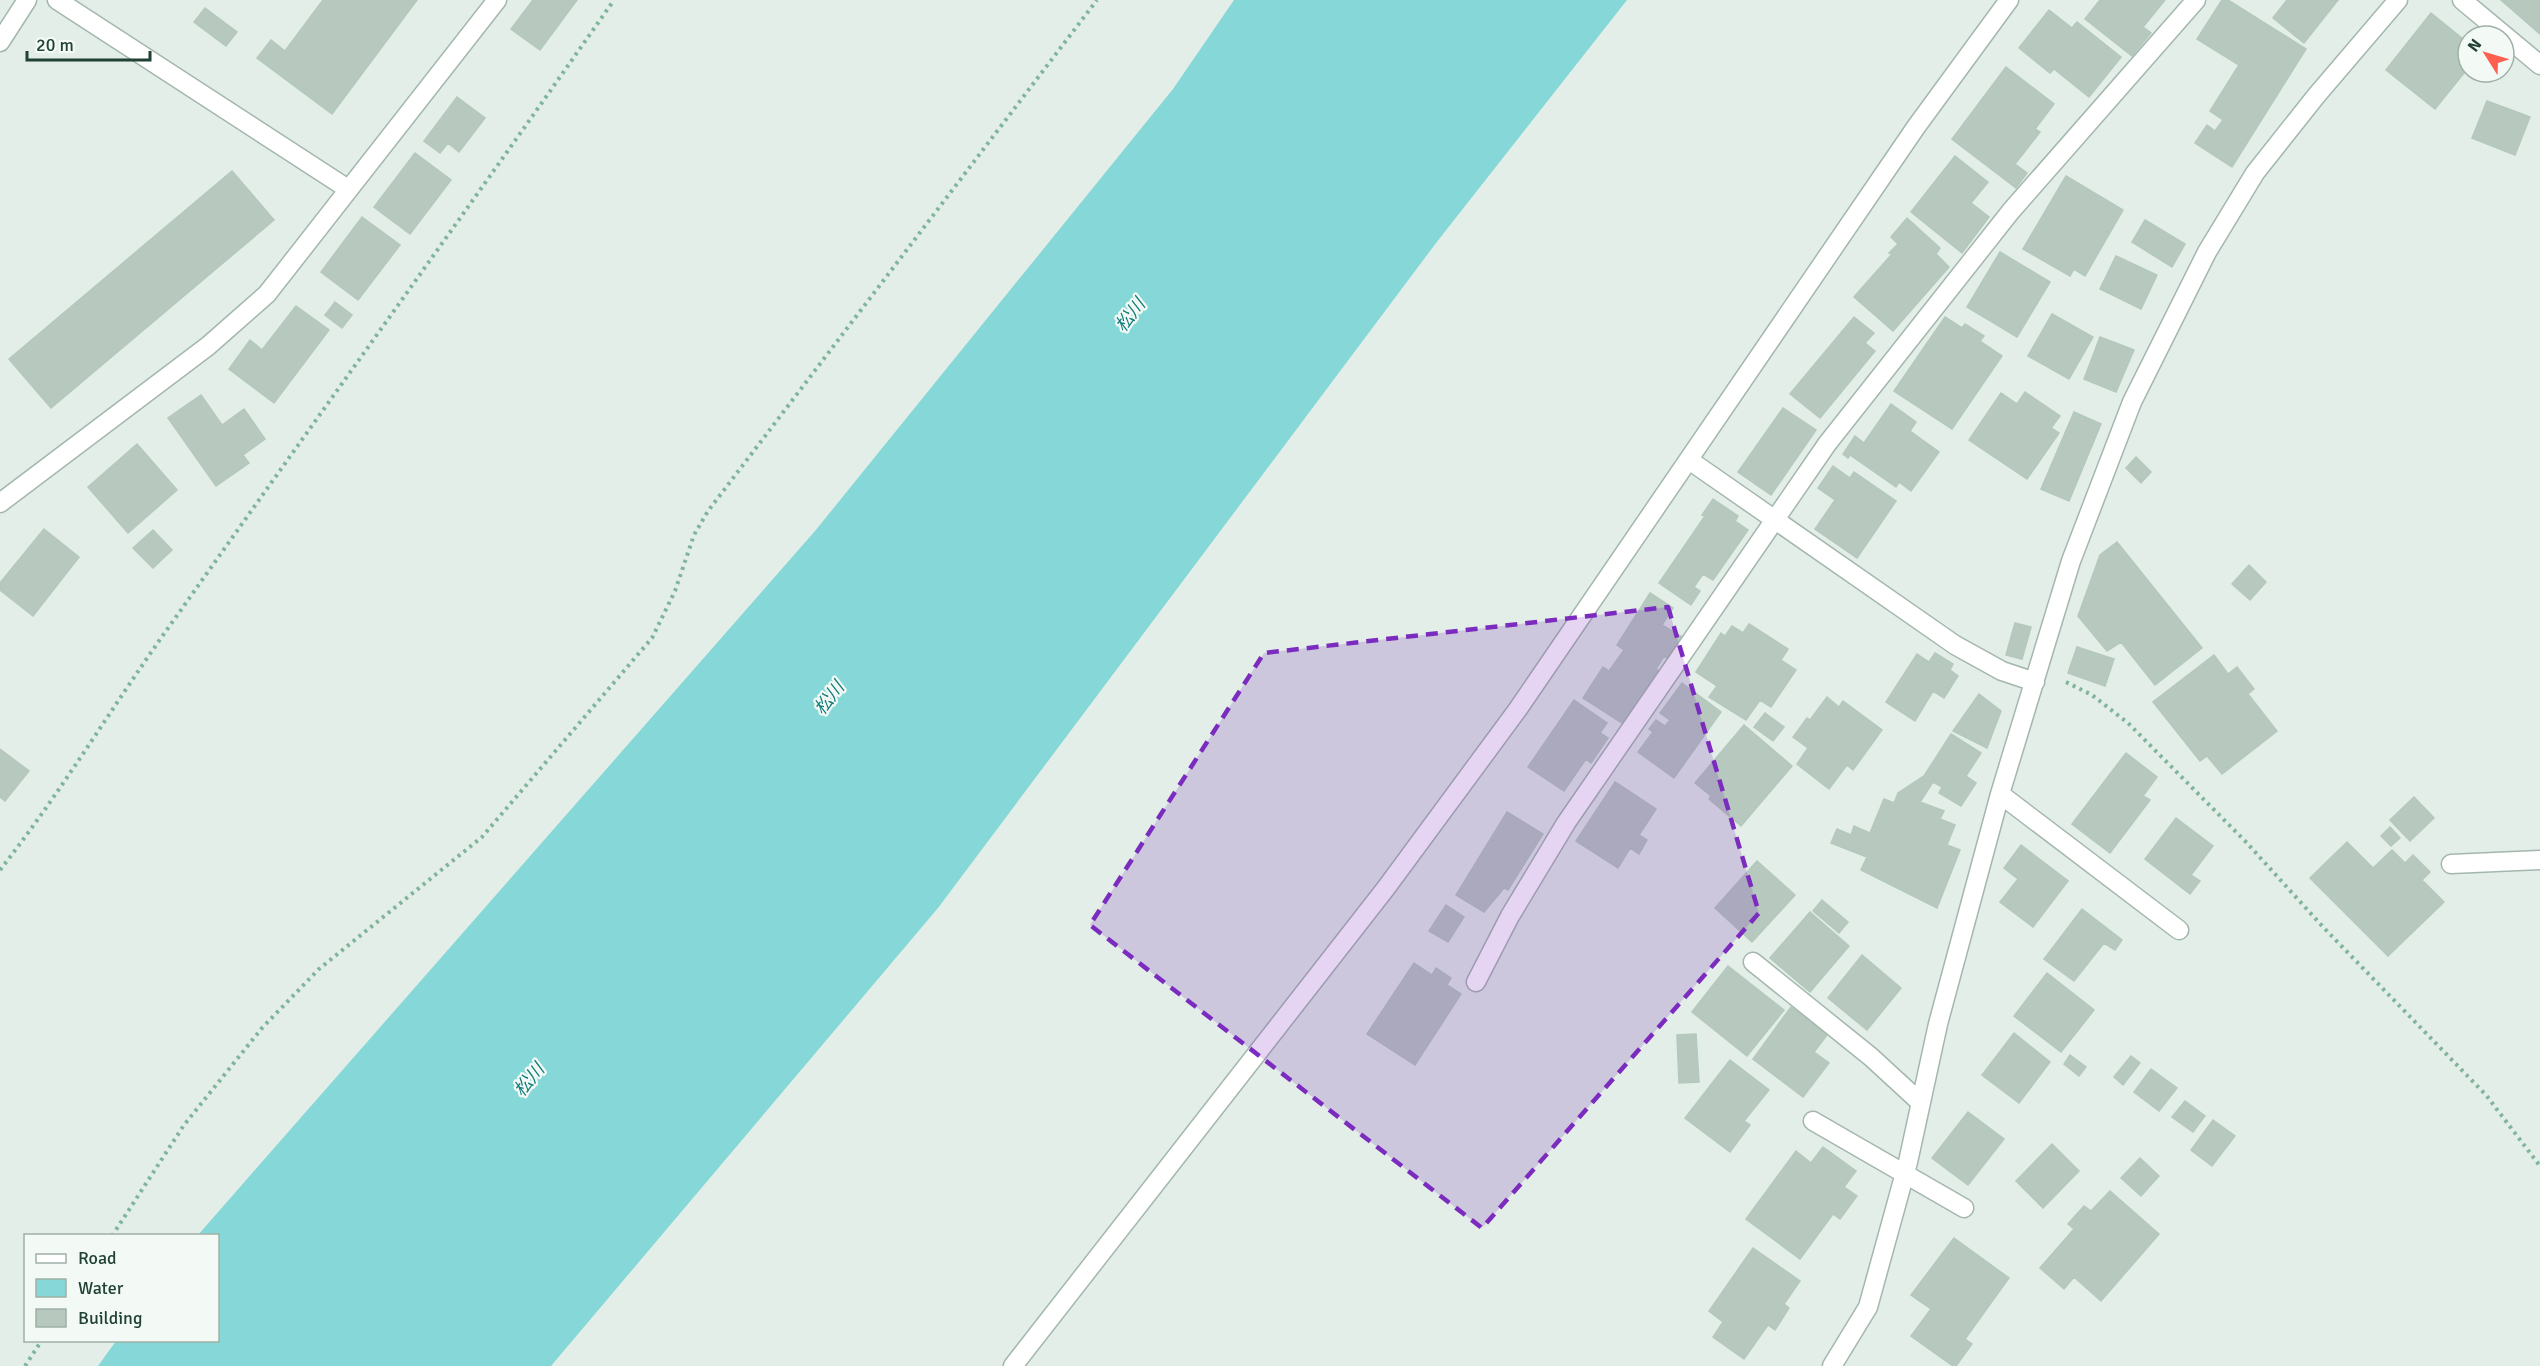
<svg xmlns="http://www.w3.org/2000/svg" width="2540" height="1366" viewBox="0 0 2540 1366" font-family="Signika,'Noto Sans JP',sans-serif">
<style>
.water{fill:#85d8d7}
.building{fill:#b7c9bf;stroke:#b4c8bc;stroke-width:1.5}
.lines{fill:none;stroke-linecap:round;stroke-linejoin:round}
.minor-casing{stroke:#a4b7ad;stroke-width:21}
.path{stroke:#80b49b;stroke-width:4;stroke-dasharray:3 4.5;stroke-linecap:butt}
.minor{stroke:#fff;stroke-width:18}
.marked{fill:#7b2cbf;fill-opacity:0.2;stroke:#7b2cbf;stroke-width:4.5;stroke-dasharray:12 8;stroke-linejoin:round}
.labels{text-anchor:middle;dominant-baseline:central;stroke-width:4.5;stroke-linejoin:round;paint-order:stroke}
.water-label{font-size:18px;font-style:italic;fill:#147c7d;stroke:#f3faf5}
</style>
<rect width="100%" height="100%" fill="#e2eee7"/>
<path class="water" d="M1234 0H1627L1436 243 938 908 551 1366H98L116 1341 218 1340V1236L198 1235 815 531 1173 89Z"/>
<path class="building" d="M323 0H417L332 114 257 58 271 40 285 51Z
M533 0H577L540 50 511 29Z
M2100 0H2099H2165L2143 27 2151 33 2132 56 2085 19Z
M2222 0H2228L2306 49 2232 167 2195 143 2207 125 2215 131 2223 120 2210 111 2239 65 2197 39Z
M2287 0H2338L2304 43 2273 18Z
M2501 0H2540V34Z
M205 8 237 32 226 46 194 22Z
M2049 10 2072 28 2077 22 2121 57 2089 97 2054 69 2050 73 2019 48Z
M2431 13 2468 43V68L2435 109 2386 70Z
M2006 67 2054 104 2035 129 2040 132 2015 164 2027 173 2016 188 1952 139Z
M457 97 485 118 459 152 448 143 440 153 424 141Z
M2487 101 2530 117 2515 155 2472 138Z
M415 153 451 180 410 234 374 207Z
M1955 156 1988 182 1971 203 1989 217 1962 253 1911 212Z
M232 171 274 220 51 408 9 359Z
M2066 176 2123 210 2085 276 2074 269 2070 276 2023 249Z
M362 217 400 245 358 300 321 272Z
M1907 218 1940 248 1936 254 1949 267 1893 331 1854 297 1892 254 1889 253 1898 244 1891 237Z
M2145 220 2185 244 2172 267 2132 242Z
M2000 252 2050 282 2017 337 1967 307Z
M2116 256 2157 275 2141 309 2100 289Z
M335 302 352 315 342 328 325 315Z
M296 306 329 330 274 403 229 369 250 340 262 350Z
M2052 314 2093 337 2069 379 2028 356Z
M1854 317 1874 333 1865 343 1875 351 1820 418 1790 394Z
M1945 317 1962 328 1965 324 1984 336 1980 341 2002 356 1952 429 1894 391Z
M2100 337 2134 350 2116 392 2084 379Z
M2025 392 2060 416 2051 428 2059 433 2027 479 1969 440 2001 393 2017 404Z
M201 395 222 425 244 409 265 439 243 455 249 463 216 486 168 418Z
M1891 404 1916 422 1910 431 1939 452 1911 491 1899 482 1896 487 1850 455 1848 458 1843 454 1855 436 1864 443Z
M1783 408 1816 430 1771 495 1738 472Z
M2074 412 2101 424 2069 501 2041 489Z
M137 444 177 490 128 533 88 487Z
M2136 457 2151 472 2141 483 2126 468Z
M1833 466 1850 478 1854 472 1896 501 1857 558 1815 529 1835 500 1818 488Z
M1713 499 1738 516 1735 521 1748 530 1713 580 1703 574 1694 587 1700 591 1691 605 1659 583 1705 516 1702 515Z
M44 529 79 557 33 616 0 590V583Z
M153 530 172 550 153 568 133 548Z
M2117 542 2202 648 2155 685 2121 642 2107 651 2078 616 2100 555Z
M2249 565 2266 582 2250 600 2232 584Z
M1650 593 1673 608 1662 625 1684 638 1670 659 1664 656 1656 669 1660 672 1625 725 1583 698 1603 667 1609 671 1624 650 1617 645Z
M2015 623 2031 627 2022 659 2006 655Z
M1749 624 1788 649 1781 660 1796 670 1771 707 1760 700 1746 720 1709 697 1717 686 1696 672 1721 633 1725 636 1732 626 1743 633Z
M2077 647 2114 659 2105 686 2068 673Z
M1935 653 1953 664 1950 670 1958 676 1944 698 1933 691 1915 721 1886 702 1917 654 1929 662Z
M2214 655 2228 674 2237 667 2254 689 2248 694 2277 731 2222 774 2207 756 2200 761 2153 702Z
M1682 683 1721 712 1674 778 1638 752 1653 732 1649 729 1656 720 1665 726 1670 720 1660 713Z
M1979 694 2001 711 1987 748 1953 731Z
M1827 697 1839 707 1843 701 1882 730 1853 770 1847 765 1829 789 1797 764 1808 748 1793 737 1807 718 1810 720Z
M1574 700 1607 723 1600 733 1608 738 1591 763 1586 759 1564 791 1528 767Z
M1765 713 1784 727 1773 741 1754 727Z
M1744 725 1792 766 1741 826 1709 799 1711 796 1695 783Z
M1951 734 1981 753 1966 776 1976 783 1961 806 1939 793 1942 787 1933 782 1920 802 1944 811 1940 819 1955 825 1947 845 1960 850 1937 908 1861 870 1867 857 1831 843 1837 829 1851 835 1854 826 1870 833 1884 799 1894 803 1898 793 1924 776Z
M0 749 29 771 5 801 0 797Z
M2126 753 2157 777 2143 796 2150 800 2110 853 2072 824Z
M1615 782 1656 809 1639 835 1647 840 1639 854 1630 848 1618 868 1576 841Z
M2414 797 2434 818 2410 841 2390 820Z
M1507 812 1543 834 1508 890 1504 888 1484 912 1456 895Z
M2176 818 2213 846 2191 875 2200 881 2190 894 2145 859Z
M2390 827 2400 838 2391 846 2381 836Z
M2347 842 2373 868 2392 850 2405 863 2413 855 2430 872 2422 880 2444 902 2388 956 2310 878Z
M2021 845 2068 881 2033 927 2000 902 2018 879 2004 868Z
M1757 861 1795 895 1752 942 1715 908Z
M1822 900 1848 922 1839 933 1813 911Z
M1446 905 1464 917 1448 942 1429 931Z
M2082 909 2122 940 2115 950 2104 943 2074 981 2044 959Z
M1810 912 1849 946 1810 992 1770 958Z
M1862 955 1901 988 1867 1030 1828 998Z
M1414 963 1432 975 1436 968 1451 978 1447 985 1461 994 1415 1065 1367 1034Z
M1728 966 1784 1010 1747 1056 1692 1012Z
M2047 973 2094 1010 2061 1052 2014 1016Z
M1791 1007 1827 1035 1814 1052 1829 1063 1803 1097 1753 1059Z
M2014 1033 2050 1062 2019 1103 1982 1075Z
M1696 1034 1699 1082 1679 1083 1677 1035Z
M2070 1055 2086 1067 2079 1076 2064 1064Z
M2131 1056 2140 1063 2123 1085 2114 1077Z
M1730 1060 1769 1090 1744 1121 1750 1125 1730 1152 1685 1118Z
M2151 1069 2177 1088 2159 1111 2134 1092Z
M2185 1101 2205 1116 2193 1132 2172 1117Z
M1968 1112 2004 1139 1968 1185 1932 1158Z
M2213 1120 2235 1136 2212 1166 2191 1150Z
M2052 1144 2079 1171 2043 1208 2016 1181Z
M1823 1147 1856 1171 1844 1187 1857 1196 1840 1219 1833 1214 1800 1259 1746 1219 1796 1151 1811 1163Z
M2140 1158 2159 1176 2141 1196 2121 1178Z
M2110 1191 2159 1234 2101 1301 2074 1277 2064 1289 2040 1268 2074 1229 2068 1224 2084 1206 2091 1211Z
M1954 1238 2009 1278 1965 1339 1972 1344 1956 1366H1953L1911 1336 1931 1309 1911 1295Z
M1753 1248 1800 1281 1784 1304 1789 1308 1775 1330 1768 1325 1744 1359 1713 1337 1723 1322 1709 1311Z"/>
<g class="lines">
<g class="minor-casing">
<path id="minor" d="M57 0 348 189
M2462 0 2540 65
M0 42 27 0
M1689 460 1955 645 2002 671 2035 682
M0 503 208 346 267 294 497 0
M2000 794 2179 930
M2451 864 2540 860
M1753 962 1871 1057 1921 1103
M1476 982 1510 916 1566 823 1827 444 2011 211 2196 0
M1813 1121 1964 1208
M1013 1366 1386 888 1518 709 1916 127 2009 0
M1832 1366 1868 1307 1908 1162 1938 1024 2000 794 2071 561 2132 402 2207 252 2255 173 2316 96 2398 0"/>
</g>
<path class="path" d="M2066 682 2092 695 2128 723 2246 842 2323 927 2486 1095 2540 1166
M0 870C62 791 113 705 171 624 318 416 468 209 614 0
M112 1236 184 1125 262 1028 319 969 482 837 652 638 675 591 694 535 708 511 1097 0
M25 1366 42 1340"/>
<use href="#minor" class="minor"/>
</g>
<path class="marked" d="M1668 607 1759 913 1482 1228 1090 925 1264 653Z"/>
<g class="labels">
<g class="water-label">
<text transform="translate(1130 315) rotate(-52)">松川</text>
<text transform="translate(829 698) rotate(-52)">松川</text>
<text transform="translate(529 1080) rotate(-51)">松川</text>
</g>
</g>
<rect x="24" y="1234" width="195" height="108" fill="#f3faf5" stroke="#9fb0a7" stroke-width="1.5"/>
<rect x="36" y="1254" width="30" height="9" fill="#ffffff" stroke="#9fb0a7" stroke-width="1.5"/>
<text x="78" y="1264" font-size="18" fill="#204133">Road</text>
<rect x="36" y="1279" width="30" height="18" fill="#85d8d7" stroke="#9fb0a7" stroke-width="1.5"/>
<text x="78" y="1294" font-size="18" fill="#204133">Water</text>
<rect x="36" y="1309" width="30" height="18" fill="#b7c9bf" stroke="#9fb0a7" stroke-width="1.5"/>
<text x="78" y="1324" font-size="18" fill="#204133">Building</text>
<g transform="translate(2486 54) rotate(307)"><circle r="28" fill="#f3faf5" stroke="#9fb0a7" stroke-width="1.5"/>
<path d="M0-4.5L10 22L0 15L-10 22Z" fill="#fe5f4f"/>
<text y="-9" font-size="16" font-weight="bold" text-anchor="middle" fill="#204133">N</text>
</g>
<path d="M27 51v9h123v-9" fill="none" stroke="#204133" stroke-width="3"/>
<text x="36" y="51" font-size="18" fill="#204133" stroke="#f3faf5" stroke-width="4.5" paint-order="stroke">20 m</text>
</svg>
